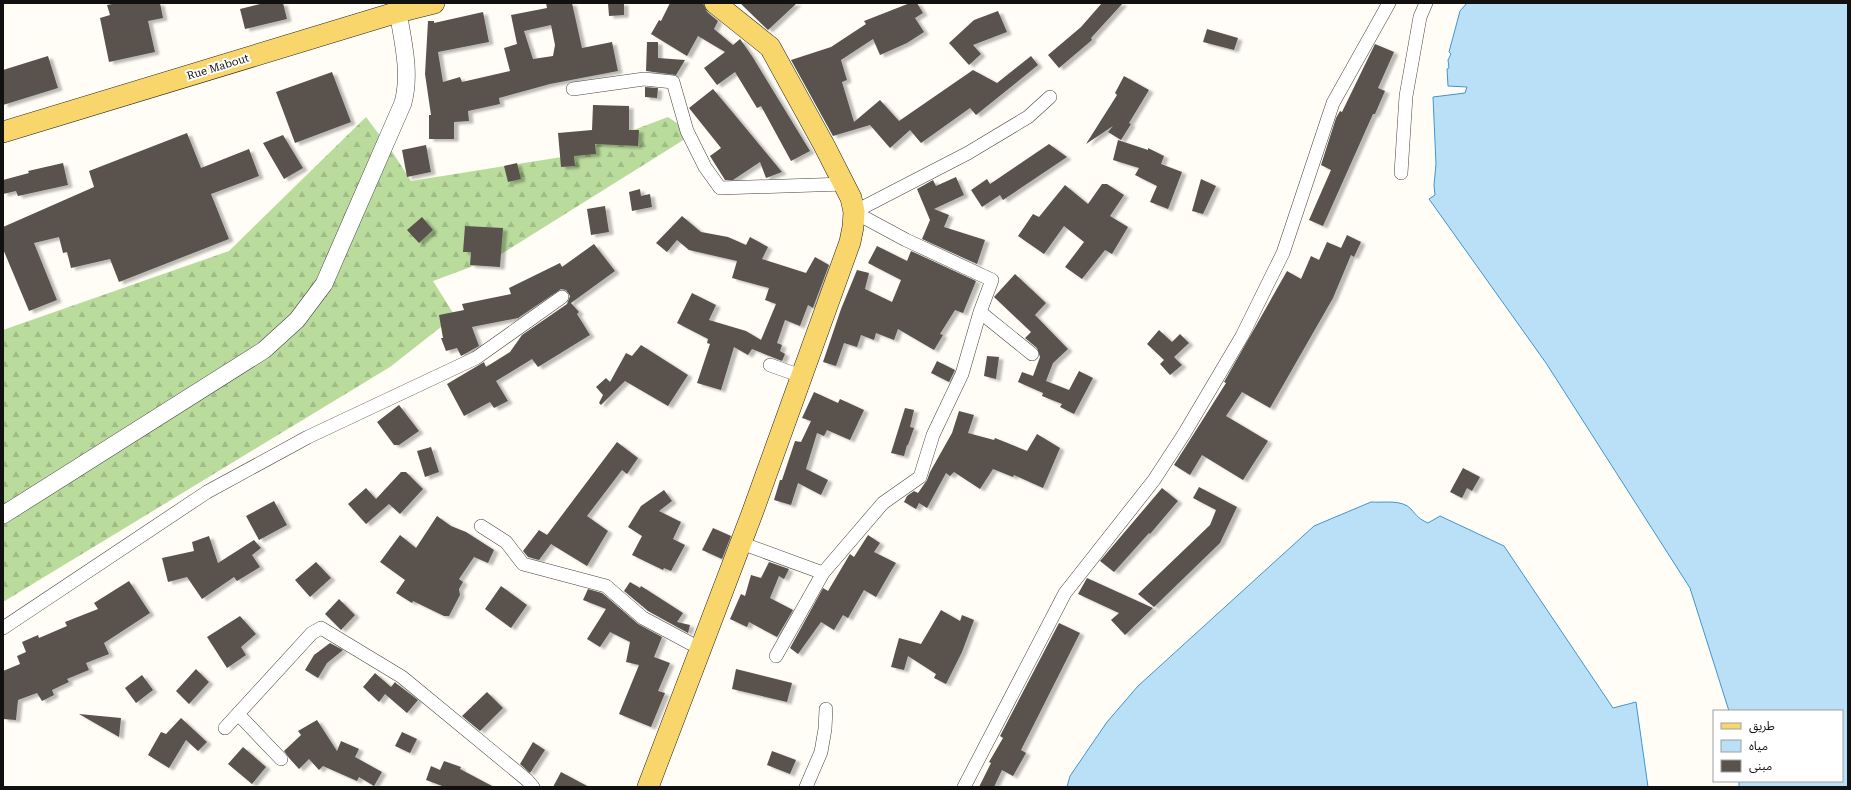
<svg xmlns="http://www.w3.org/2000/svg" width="1851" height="790" viewBox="0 0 1851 790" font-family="'Roboto Serif','Noto Sans Arabic',serif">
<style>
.forest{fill:url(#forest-firs)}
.water{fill:#b9e0f7;stroke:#3f96cf}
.building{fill:#5a524d;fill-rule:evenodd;filter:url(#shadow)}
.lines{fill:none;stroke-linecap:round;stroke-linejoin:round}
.minor-casing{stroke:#444;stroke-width:14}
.tertiary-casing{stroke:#444;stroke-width:18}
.primary-casing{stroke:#222;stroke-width:22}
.minor{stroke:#fff;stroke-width:13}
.tertiary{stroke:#fff;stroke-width:17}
.primary{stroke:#f9d66b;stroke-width:21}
.labels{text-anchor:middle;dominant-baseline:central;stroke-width:4;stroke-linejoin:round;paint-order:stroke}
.street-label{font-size:11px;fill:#111;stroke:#fff}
</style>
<defs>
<pattern id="forest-firs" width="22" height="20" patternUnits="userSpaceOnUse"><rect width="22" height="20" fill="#b9dc9c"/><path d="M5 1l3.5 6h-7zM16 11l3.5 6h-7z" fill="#9ebc85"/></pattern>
<filter id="shadow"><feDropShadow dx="4.5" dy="2.5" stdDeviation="1" flood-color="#0004"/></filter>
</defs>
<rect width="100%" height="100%" fill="#fffdf5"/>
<path class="forest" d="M366 117 393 153 411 181 562 157 668 117 693 134 495 258 433 281 455 316 390 367 3 602V330L229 251Z"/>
<path class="water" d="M1467 3H1848V787H1739V781H1842V711H1729L1690 588 1546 363 1429 199 1435 195 1434 185 1436 164 1433 97 1465 93 1467 87 1448 86 1447 69 1449 68 1448 60 1451 54 1449 52 1460 11Z
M1371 502C1383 503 1402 499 1411 509 1417 516 1419 519 1428 523L1440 516 1504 546 1613 708 1636 702 1648 787H1067L1070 776 1107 722 1138 686 1314 526Z"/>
<path class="building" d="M117 3H160L163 18 148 21 155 52 109 62 100 18 110 15 107 5Z
M264 3H283L287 19 245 29 240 9Z
M546 3H572L582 48 612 42 618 71 550 84 499 98 500 104 468 111 469 121 454 122V139H429V115H431L425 74 428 21H434V23L483 12 489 42 438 52 443 82 460 77 462 82 510 71 504 48 517 44 511 15 547 8ZM551 25 555 45 553 56 533 59 524 31Z
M608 3H624V15L609 16Z
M670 3H703L707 12 718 21 714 29 733 45 740 39 752 56 810 151 791 161 761 106 757 108 735 72 717 85 704 68 725 52 698 36 687 56 651 34 659 20 661 21Z
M740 3H797L768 30Z
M910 3H917L923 13 915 18 924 32 907 43 880 55 873 39 841 60 847 80 842 82 854 122 880 100 899 121 973 70 997 83 1031 56 1038 65 976 115 970 108 921 143 910 130 890 148 870 125 833 136 791 60 831 47 866 24 864 21Z
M1102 3H1123L1091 38 1092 40 1059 68 1048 55 1081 27Z
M998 11 1007 32 973 45 981 54 969 65 949 43 974 20Z
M1207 29 1238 38 1234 50 1203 42Z
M647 42H658V58L685 60 676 75 646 71Z
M1375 44 1394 52 1378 88 1385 91 1375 114H1373L1323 226 1309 220 1331 170 1321 165 1336 118 1340 111 1342 112Z
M48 56 58 88 3 105V70Z
M332 72 351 122 295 143 276 92Z
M1124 76 1149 90 1129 123 1131 124 1121 140 1108 132 1113 126 1086 144 1117 95 1115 93Z
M645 87 658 88 657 98 645 97Z
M713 89 734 114 782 172 766 178 760 162 733 180H725L710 156 721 148 689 108Z
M593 105 629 106V130H639L638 146 595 144 596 154 574 156 575 166 561 167 558 133 592 130Z
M187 133 201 168 249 149 259 176 211 194 229 239 119 282 110 259 71 268 67 252 63 253 59 237 34 243 57 300 29 311 3 249V227L94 187 89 171Z
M283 135 303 168 284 179 263 143Z
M1118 140 1148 150V148L1164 156 1161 164 1182 172 1168 209 1150 202 1157 186 1135 175 1139 168 1113 160Z
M1049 144 1067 157 1003 200 1000 195 982 207 971 190 987 179 990 184Z
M426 145 431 172 407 177 402 150Z
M63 163 68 185 18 196 16 191 3 194V180L29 173 28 171Z
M517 163 521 179 508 182 504 166Z
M956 177 964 195 934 209 949 215 944 227 985 240 977 264 922 239 930 220 917 189 933 180 936 186Z
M1201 179 1216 186 1203 214 1192 211Z
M1102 184H1107L1124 195 1110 216 1128 227 1112 254 1105 250 1082 279 1065 267 1084 242 1064 226 1044 254 1018 236 1033 214 1039 217 1065 185 1088 204Z
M640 189 641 196 650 194 652 207 632 211 629 192Z
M605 206 609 232 591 235 587 209Z
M682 216 701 232 728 237 746 245 750 237 768 247 762 259 806 273 815 257 829 265 814 305 813 308 808 305 800 326 785 320 777 343 782 345 780 351 785 354 782 361 752 349 748 355 734 347 721 390 697 383 710 344 707 343 708 339 677 323 692 293 716 305 709 320 746 331 761 340 776 304 765 300 769 288 732 278 737 261 689 250 677 240 667 252 656 243Z
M422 217 433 230 419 243 407 230Z
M465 226 503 228 500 267 470 265 471 252H463Z
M1347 235 1361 242 1354 257 1351 255 1333 298 1270 408 1242 392 1226 416 1268 441 1243 480 1202 455 1190 475 1174 465 1226 383 1224 382 1287 271 1301 279 1311 256 1319 260 1327 242 1341 248Z
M594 244 615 271 571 303 579 312 577 314 590 335 538 367 532 359 496 381 508 401 494 408 490 402 464 416 447 384 484 362 486 367 510 352 522 335 567 304 570 296 566 290 561 289 518 318 472 327 479 346 461 356 457 348 446 351 441 338H443L439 315 464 310 462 304 511 294 509 288 560 263 562 267Z
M877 246 907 261 911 251 976 281 963 313 955 310 940 334 943 335 934 350 898 329 894 340 876 333 874 340 861 335 857 347 844 343 836 366 823 362 841 309 857 270 869 273 865 289 892 302 901 280 868 263Z
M1015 274 1046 303 1035 315 1068 349 1053 363 1046 381 1069 390 1079 371 1093 378 1074 414 1060 407 1062 404 1042 396 1043 393 1018 382 1022 372 1033 376 1040 357 1037 348 1025 338 1031 332 994 297Z
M1159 330 1172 342 1180 334 1189 343 1174 357 1182 365 1170 375 1160 364 1164 360 1147 344Z
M641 345 688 375 668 406 625 381 601 405 599 403 603 395 596 387 606 378 610 382 626 353 632 356Z
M987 356 999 357 996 379 984 376Z
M937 361 955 370 949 382 931 373Z
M814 392 838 403 840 399 864 410 850 440 827 430 824 436 817 433 806 469 828 480 821 495 798 483 791 505 774 500 780 480H782L795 441 801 442 811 421 802 418Z
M399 405 419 431 399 445H394L377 422Z
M905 408 914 410 910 427 914 428 908 445H907L904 456 891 453Z
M959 411 974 415 968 433 994 440 995 438 1027 451 1037 434 1060 448 1043 488 1014 475 1013 477 993 469 980 489 954 472 950 476 946 473 927 508 919 503 916 509 904 502 907 496 914 491 918 493 927 480 930 472 952 433Z
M617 442 638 458 627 474 622 470 587 516 608 531 587 566 551 544 539 560 528 557 523 551 539 530 547 535Z
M431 447 439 472 425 477 417 451Z
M1463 468 1480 477 1472 491 1467 488 1462 498 1450 492Z
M401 472H406L423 489 400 514 389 504 366 524 348 504 366 488 376 499Z
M1199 487 1237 507 1220 543 1154 607 1138 594 1210 525 1216 510 1193 498Z
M1162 488 1178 501 1150 534 1149 533 1114 572 1100 561Z
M664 490 672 501 659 511 681 522 673 539 685 545 671 571 664 568 663 570 632 555 642 536 628 527 641 506Z
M274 501 287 525 259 540 246 516Z
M437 516 451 526 466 532 494 550 488 563 474 557 459 579 463 582 459 589 460 595 449 616H444L413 601 412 603 396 593 405 580 380 562 400 535 416 548Z
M713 528 731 536 722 559 702 550Z
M868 535 880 543 874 552 896 563 891 571 876 597 864 590 848 618 843 615 834 630 821 622 798 654 790 648 823 588 828 591 850 554 854 557Z
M209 536 218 563 254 540 261 548 252 555 260 567 237 581 234 577 202 599 187 577 168 582 162 558 194 551 192 542Z
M316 562 331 578 310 597 295 580Z
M769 562 789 569 784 579 779 576 770 598 793 610 777 637 749 622 747 627 730 619 741 594 745 596 751 575 761 578Z
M1087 578 1153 608 1125 635 1111 620 1119 613 1078 594Z
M129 581 150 613 104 643 109 654 86 663 89 670 67 679 69 682 52 690 54 695 42 701 37 693 18 700 16 720 3 719V671L20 664 17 656 26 652 22 642 38 635 39 638 67 626 65 622 98 609 94 603Z
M630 582 640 588 641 586 683 613 677 622 690 625 688 633 648 611 624 591Z
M501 586 527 605 511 628 485 609Z
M588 589 602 593 638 624 662 637 654 657 670 663 658 691 665 693 651 727 619 714 639 665 626 662 630 642 610 632 600 647 587 639 606 609 583 600Z
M339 599 355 615 341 630 325 614Z
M941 610 960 621 962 615 974 620 962 652 946 684 934 678 936 674 908 656 904 670 891 667 899 638 921 644Z
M240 616 256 634 241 647 246 655 227 668 207 637Z
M1059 623 1080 633 1021 750 1026 753 1013 776 1002 770 994 787H979L991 763 989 762 1003 738 1000 736Z
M330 643 343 650 327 663 318 678 305 670 314 655Z
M196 669 209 682 189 704 176 691Z
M736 669 792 683 787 702 732 689Z
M375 673 391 687 395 682 397 684 418 700 407 713 385 694 379 702 363 687Z
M142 675 153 690 136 703 125 688Z
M487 692 503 708 480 731 462 716Z
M79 714 121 718 119 737Z
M181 718 207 742 198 751 186 740 169 768 148 755 161 732 166 734Z
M317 720 337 751 341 741 359 749 355 757 382 772 374 786 359 777 357 781 323 766 319 770 309 759 299 769 289 758 284 751 301 735 298 731Z
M402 732 417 739 410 753 395 746Z
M533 742 545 750 530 773 520 764Z
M243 747 266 767 252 784 228 764Z
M772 751 796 760 790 774 767 765Z
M444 761 461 767 460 769 494 787H445L426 780 431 766 440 770Z
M561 772 589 787H553Z"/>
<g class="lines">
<g class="minor-casing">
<path id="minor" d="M573 89 644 79 673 82 687 131 705 167 720 188 845 184
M1401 173 1406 96 1420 17 1426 3
M854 212 906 240 992 280 980 312 1032 354
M854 212 968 153 1028 117 1050 97
M770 365 801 376
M481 526 506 542 523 564 606 586 643 618 701 649
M741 543 823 573 883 503 920 477 933 435 962 374 980 312
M3 628 207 492 308 437 476 358 562 297
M776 656 823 573
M238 714 281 759
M225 728 312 633 321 628 402 677 527 780 533 787
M806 787 821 752 825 729 826 709
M964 787 1065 593 1154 480 1184 434 1242 336 1283 253 1333 103 1389 3"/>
</g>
<g class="tertiary-casing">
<path id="tertiary" d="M3 515 264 350 297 320 324 284 403 103C411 73 403 42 398 12"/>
</g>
<g class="primary-casing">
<path id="primary" d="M3 132 398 12 434 3
M648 787 753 511 850 242 853 227 854 212 851 198 824 145 770 47 715 3"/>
</g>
<use href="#minor" class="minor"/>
<use href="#tertiary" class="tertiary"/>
<use href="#primary" class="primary"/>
</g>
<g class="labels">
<g class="street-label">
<text transform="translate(218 67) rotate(-17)">Rue Mabout</text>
</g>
</g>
<rect width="1851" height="790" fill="none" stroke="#111111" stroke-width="8"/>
<rect x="1713" y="710" width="130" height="72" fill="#ffffff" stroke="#a0a0a0"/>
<rect x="1721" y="723" width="20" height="6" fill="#f9d66b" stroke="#a0a0a0"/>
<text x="1749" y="730" font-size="12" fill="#111111">طريق</text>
<rect x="1721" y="740" width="20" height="12" fill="#b9e0f7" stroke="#a0a0a0"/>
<text x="1749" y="750" font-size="12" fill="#111111">مياه</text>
<rect x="1721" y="760" width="20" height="12" fill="#5a524d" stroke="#a0a0a0"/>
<text x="1749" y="770" font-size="12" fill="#111111">مبنى</text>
</svg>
